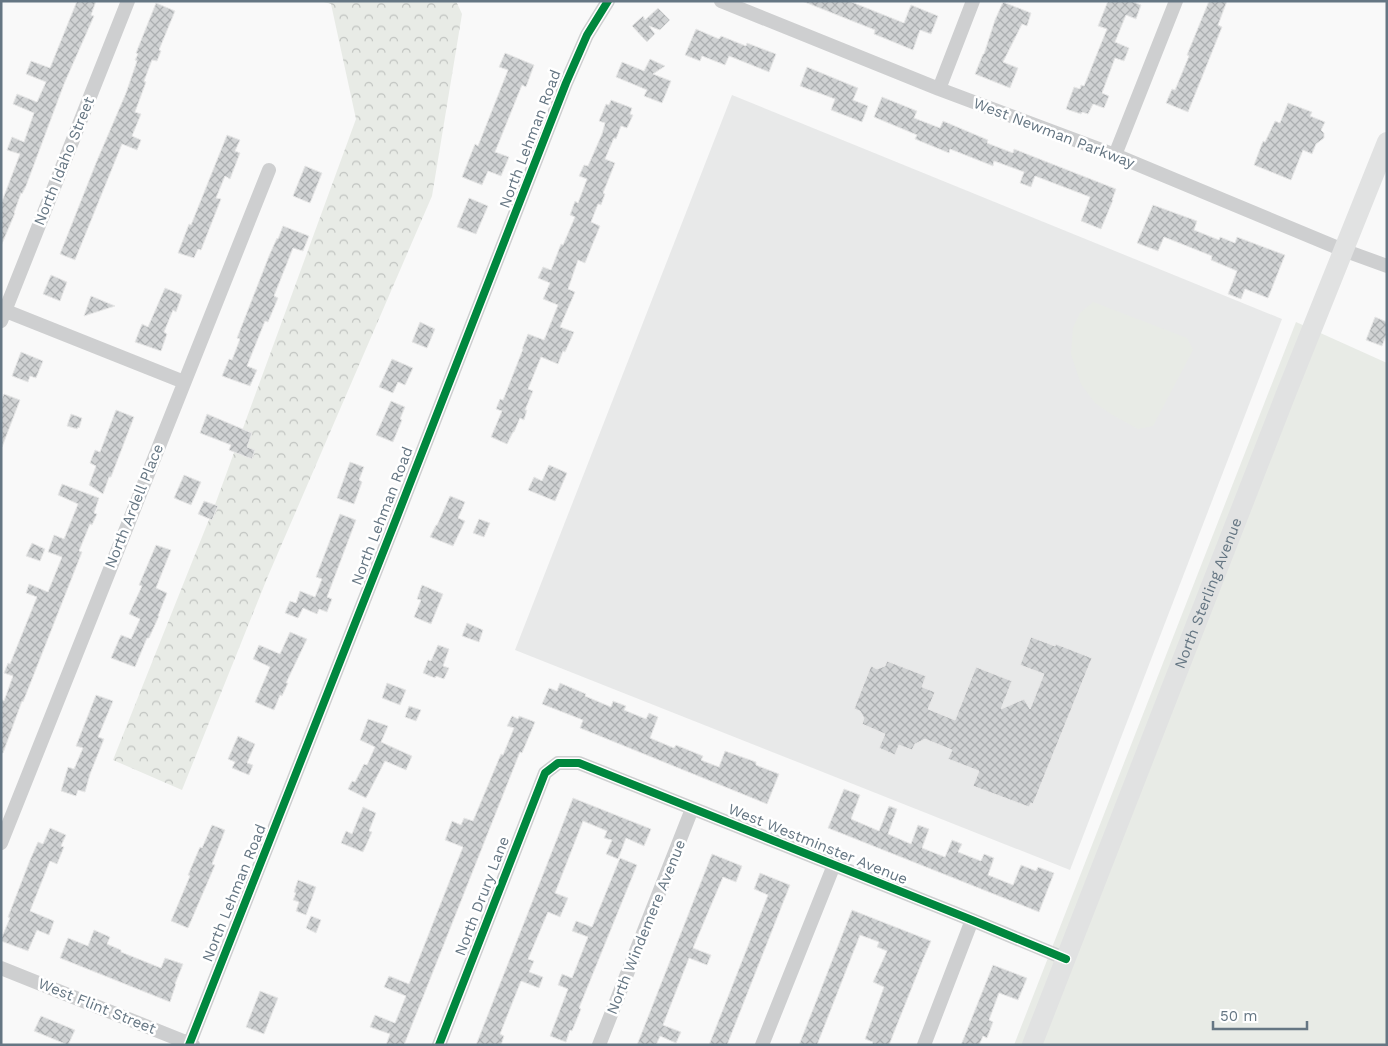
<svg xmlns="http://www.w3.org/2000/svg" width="1388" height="1046" viewBox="0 0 1388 1046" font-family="'Work Sans',sans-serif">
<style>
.built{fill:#e8e9e9}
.green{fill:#e8ebe6}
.forest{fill:url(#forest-crowns)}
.building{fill:url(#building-cross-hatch);stroke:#e8e8e8}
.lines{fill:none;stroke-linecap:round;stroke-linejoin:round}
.street{stroke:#cecfd0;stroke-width:14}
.secondary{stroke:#e1e2e2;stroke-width:20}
.cycleway-casing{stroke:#fff;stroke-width:11}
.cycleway{stroke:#00873e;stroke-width:8}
.labels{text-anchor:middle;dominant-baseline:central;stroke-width:5;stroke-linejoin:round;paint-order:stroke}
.street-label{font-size:15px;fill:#657683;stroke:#fff}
</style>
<defs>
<pattern id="forest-crowns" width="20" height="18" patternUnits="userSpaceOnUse" patternTransform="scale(1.25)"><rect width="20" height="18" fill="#e8ebe6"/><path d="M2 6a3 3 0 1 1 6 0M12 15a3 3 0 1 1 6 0" fill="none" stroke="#c0c3c0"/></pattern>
<pattern id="building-cross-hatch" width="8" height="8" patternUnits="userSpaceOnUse" patternTransform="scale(1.25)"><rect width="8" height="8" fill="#d0d2d3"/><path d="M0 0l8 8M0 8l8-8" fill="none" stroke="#acafb1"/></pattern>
</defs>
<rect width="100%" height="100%" fill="#f9f9f9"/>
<path class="built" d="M732 95 1282 319 1070 870 515 650Z"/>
<path class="green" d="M1093 302 1187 338 1193 350 1153 426 1138 429 1111 414 1095 403 1081 384 1071 354 1073 328 1080 313Z
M1296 322 1387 363V1045H1014Z"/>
<path class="forest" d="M320 1H456L462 14 432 196 268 576 182 790 113 760 216 502 356 119 331 4Z"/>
<path class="building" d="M77 1H96L91 15 94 16 64 84 26 186 22 194 21 193 14 213H15L1 246V204L20 154 7 150 12 137 24 142 34 113 13 104 17 94 37 102 46 82 26 74 31 61 50 68Z
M802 1H849L904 23 911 5 938 16 931 34 920 30 913 50 874 34 875 30Z
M1108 1H1131L1141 5 1136 19 1126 15 1115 42 1129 48 1124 61 1115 58 1102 93 1109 96 1104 108 1093 104 1088 114 1082 112 1081 114 1066 109 1074 87 1080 89 1081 85 1084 86 1107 29 1098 26Z
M1209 1H1227L1218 25 1222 27 1188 112 1166 103 1172 89 1175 90 1189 56 1187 55Z
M1003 2 1031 13 1027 26 1022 24 1003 62 1018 68 1010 88 975 74 983 54H984L995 20Z
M156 3 175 11 159 50 161 51 157 61 152 60 144 81 146 82 135 112 141 114 132 136 141 140 137 150 122 144 75 260 60 254 96 163 126 93 137 61 135 60 138 54 136 53Z
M658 8 670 20 660 30 649 26 655 34 647 42 632 26 643 16 645 20Z
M696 29 719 39 721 36 746 46 747 43 776 54 769 72 729 56 725 65 702 56 700 61 685 55Z
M505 53 534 65 526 87 522 85 495 152 509 157 501 176 488 171 482 185 462 177 475 144 478 146 508 70 499 67Z
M650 59 665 66 653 74 671 81 662 103 644 96 647 90 616 77 622 62 644 71Z
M807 67 858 88 853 100 868 106 862 122 831 110 835 99 800 86Z
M882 97 917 111 914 118 940 128 943 121 988 140 987 143 1013 153 1014 149 1116 189 1112 200H1113L1101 229 1081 221 1090 197 1035 176 1031 187 1020 183 1024 172 994 161 993 166 950 149 949 153 915 139 917 135 874 117Z
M611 100 632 108 630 114 633 115 627 128 621 126 616 139 614 138 605 159 615 163 603 193 605 194 601 205 598 204 591 222 600 226 585 263 578 260 568 289 575 292 560 327 574 332 565 352 563 351 558 364 541 357 528 389 533 391 525 410H527L524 420 520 418 514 432H513L507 444 491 437 502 411 496 409 500 399 503 400 523 349H522L528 334 544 340 558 305 543 299 550 283 538 278 543 267 551 270 561 244 563 245 575 217 570 215 575 201 578 203 587 179 579 176 584 165 588 166 602 134 605 123 599 121 606 104 609 105Z
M1288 103 1312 112 1310 116 1325 122 1321 130 1324 133V138L1316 144 1312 154 1303 150 1291 180 1254 165 1263 141 1265 142 1275 121 1280 123Z
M227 135 240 140 235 151 240 153 230 179 225 176 216 198 221 199 201 250 198 249 194 258 178 253 189 224 191 225Z
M305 166 322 173 310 203 293 196Z
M469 198 488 206 476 234 457 227Z
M1153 205 1197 221 1194 230 1219 240 1220 237 1235 243 1237 237 1285 255 1268 298 1245 289 1241 299 1228 294 1237 271 1211 260 1212 256 1164 237 1158 251 1137 243Z
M283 226 309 236 303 251 293 248 274 296 278 298 268 322 265 321 247 366 257 370 250 386 222 376 229 359 232 360 240 339 237 338 269 256 277 238 278 239Z
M51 275 67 282 60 301 43 294Z
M165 288 182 295 176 312 173 310 164 332 167 334 161 351 135 342 142 324 148 327Z
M91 296 115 306 84 316Z
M1375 317 1387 322V333L1382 346 1366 340Z
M420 322 435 329 427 348 412 342Z
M21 352 43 361 36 378 30 376 28 382 12 376Z
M392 359 413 368 405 385 398 382 393 393 379 387Z
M4 394 20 400 2 447 1 401Z
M391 401 405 407 400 419 402 420 393 442 376 435Z
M116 410 134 417 111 477H109L103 494 89 485 96 466 90 463 95 450 100 452Z
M71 414 82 418 79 428 78 427 77 429 67 426Z
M207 414 252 433 247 447 255 450 252 459 229 450 231 445 200 433Z
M350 462 364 467 359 480 362 482 354 504 337 498Z
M549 465 567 473 555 501 528 490 534 477 542 481Z
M184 475 201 482 191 505 174 498Z
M62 484 99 498 94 513 97 514 92 525 90 524 79 551 82 552 23 702 22 701 3 753H1V699L4 701 13 676 4 673 8 663 10 664 37 597 26 593 29 584 48 592 62 557 48 552 54 535 64 539 78 504 58 495Z
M450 496 465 502 458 518 465 521 453 546 430 537 436 525H437Z
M204 501 218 506 212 520 198 514Z
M340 514 356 520 327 597 332 599 327 612 319 609 317 614 303 608 298 618 285 613 290 601 296 603 300 591 315 597 322 579 316 577Z
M479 519 490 523 484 537 473 533Z
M32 543 45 549 40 561 26 556Z
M156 545 171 550 156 588 167 593 158 616H159L149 638H147L135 667 111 658 121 635 131 639 140 619 129 614 142 586 139 585Z
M422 585 443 594 431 624 414 617 421 600 417 599Z
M467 623 483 630 479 642 462 636Z
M290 632 307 639 286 683H288L282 696 280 695 274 710 255 702 270 667 253 659 259 645 280 654Z
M1031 637 1055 646 1056 644 1092 658 1033 804 1031 803 1029 807 973 786 979 771 948 759 952 750 925 739 915 744 912 750 899 745 895 755 879 748 885 734 862 724 864 718 860 711 854 709 871 666 877 669 885 666 887 661 926 676 922 687 935 692 928 709 955 720 976 667 1012 681 1001 709 1024 699 1030 709 1044 674 1020 665Z
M438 645 449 649 443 666 449 668 444 679 436 676 435 678 423 673 428 660 431 661Z
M387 683 406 690 400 705 382 698Z
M560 683 586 694 585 696 611 707 613 701 626 706 624 710 646 719 649 713 658 717 650 738 674 748 676 745 703 756 701 760 719 767 725 751 756 762V765L779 774 767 804 580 728 583 720 542 704 549 688 557 691Z
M96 695 113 701 98 737 104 739 90 774 85 792 78 790 76 796 61 791 68 767 74 769 83 748 76 746Z
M409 706 421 710 416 721 405 717Z
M512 716 518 719 519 716 535 722 522 753 520 752 404 1045H386L390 1034 370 1027 375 1015 395 1023 406 996 384 987 389 976 409 984 463 847 445 840 452 821 461 825 464 818 473 821 501 754 503 755 514 728 507 726Z
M368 719 388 726 381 742 412 756 406 770 385 761 366 798 348 789 352 781 355 782 364 764 367 765 375 747 360 740Z
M238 736 255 744 247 763 253 765 249 775 232 768 235 762 228 759Z
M844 789 860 795 851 819 879 831 889 806 897 809 888 834 911 844 918 825 929 829 922 848 945 857 952 840 962 844 958 852 981 861 984 854 994 858 988 875 1013 885 1021 865 1036 871 1038 867 1054 873 1039 912 828 828Z
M573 798 651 829 644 846 626 838 618 859 606 854 612 840 604 838 607 831 583 821 555 893 568 898 560 917 548 912 528 959 534 961 529 972 543 977 539 988 521 981 500 1034 504 1036 501 1045H476Z
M363 807 376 813 369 831 372 832 363 852 341 843 346 831 352 834Z
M212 825 225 830 212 864 215 865 188 928 171 921 190 876 188 875 200 847 202 848Z
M50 828 66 835 61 846 64 847 57 864 50 861 30 911 54 921 49 935 37 930 28 951 1 941V939L10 918 8 917 30 860 38 842 43 844Z
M712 854 742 866 736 882 723 877 693 948 711 955 707 965 689 958 663 1025 681 1032 676 1043 660 1036 656 1045H637Z
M620 858 637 865 579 1008 581 1009 572 1031 570 1030 566 1042 550 1036 568 989 558 985 562 974 572 978 588 937 572 931 576 921 592 927Z
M760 873 790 885 727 1045H709L768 895 754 889Z
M298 880 316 887 306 915 296 911 299 902 293 900 296 893 294 892Z
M852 910 931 941 924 957 889 1045H872L873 1042 865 1039 884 987 873 982 887 951 877 947 879 942 860 935 817 1045H799Z
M311 916 321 920 316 933 306 928Z
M94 930 110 937 107 944 121 950V952L161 968 165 958 183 964 175 984H176L170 1002 60 958 68 938 88 946Z
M993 965 1027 978 1018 1000 999 993 989 1020 993 1022 987 1038 983 1036 979 1045H961Z
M260 991 278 998 264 1034 246 1027Z
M41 1016 75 1030 68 1045 34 1031Z"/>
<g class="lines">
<path class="street" d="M721 1 939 89 1115 155 1343 250 1387 266
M939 89 973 1
M1115 155 1176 1
M1 309 184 382
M1 321 128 1
M1 843 269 170
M1 968 193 1045
M189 1045 393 527 566 83 587 35 608 1
M439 1045 545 773 558 763H579L972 920 1066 959
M599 1045 692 809
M762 1045 834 865
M924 1045 972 920"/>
<path class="secondary" id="s1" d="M1032 1045 1287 391 1387 142"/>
<g class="cycleway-casing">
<path id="cycleway" d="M189 1045 393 527 566 83 587 35 608 1
M439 1045 545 773 558 763H579L972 920 1066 959"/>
</g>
<use href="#cycleway" class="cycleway"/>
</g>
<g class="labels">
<g class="street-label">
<text transform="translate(1054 133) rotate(21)">West Newman Parkway</text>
<text transform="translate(530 139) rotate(-69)">North Lehman Road</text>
<text transform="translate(64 161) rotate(-68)">North Idaho Street</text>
<text transform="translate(134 506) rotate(-68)">North Ardell Place</text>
<text transform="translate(382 516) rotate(-69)">North Lehman Road</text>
<text stroke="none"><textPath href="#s1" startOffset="485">North Sterling Avenue</textPath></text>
<text transform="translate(818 844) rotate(22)">West Westminster Avenue</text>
<text transform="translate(234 893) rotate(-68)">North Lehman Road</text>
<text transform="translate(482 896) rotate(-69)">North Drury Lane</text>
<text transform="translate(646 927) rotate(-68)">North Windemere Avenue</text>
<text transform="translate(97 1006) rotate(22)">West Flint Street</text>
</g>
</g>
<rect width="1388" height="1046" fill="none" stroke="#657683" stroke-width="5"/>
<path d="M1213 1021v8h94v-8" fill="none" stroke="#657683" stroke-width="2.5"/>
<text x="1220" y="1021" font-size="15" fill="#657683" stroke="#ffffff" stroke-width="4" paint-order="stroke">50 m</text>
</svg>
